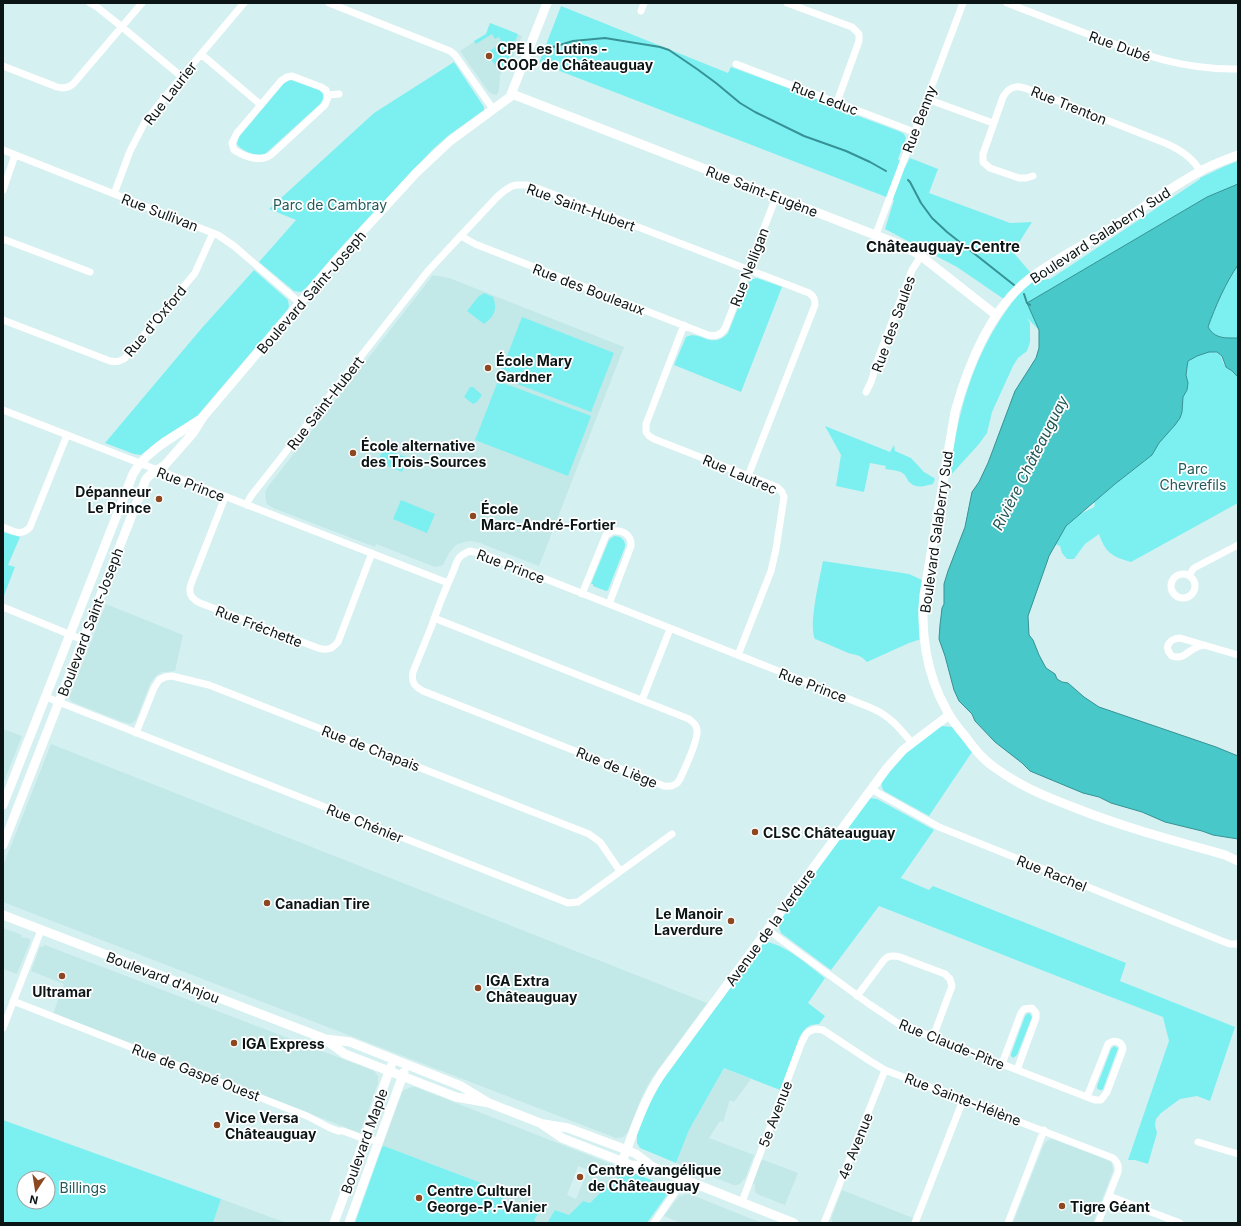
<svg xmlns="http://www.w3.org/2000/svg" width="1241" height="1226" viewBox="0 0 1241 1226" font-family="Inter,sans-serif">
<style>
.built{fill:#c2e8e8;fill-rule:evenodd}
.green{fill:#7cf0f1;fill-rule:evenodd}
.water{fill:#49c8ca;stroke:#369294}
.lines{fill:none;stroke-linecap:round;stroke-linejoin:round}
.stream{stroke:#369294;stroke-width:2}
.minor{stroke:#fff;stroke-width:7}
.tertiary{stroke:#fff;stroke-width:9}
.poi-dot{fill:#8d4721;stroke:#fff;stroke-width:1.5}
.labels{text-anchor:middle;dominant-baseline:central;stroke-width:3.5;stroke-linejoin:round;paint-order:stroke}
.street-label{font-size:14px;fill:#0b1515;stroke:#fff}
.poi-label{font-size:14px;font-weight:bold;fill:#0b1515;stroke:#fff;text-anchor:start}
.park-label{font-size:14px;fill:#255a5b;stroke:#fff}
.neighbourhood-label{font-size:15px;font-weight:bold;fill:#0b1515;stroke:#fff}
.water-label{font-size:15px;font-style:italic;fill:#205657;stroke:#fff}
</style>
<rect width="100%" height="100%" fill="#d5f0f0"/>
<path class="built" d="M490 23 522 36 511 63 504 68 500 75 499 90 497 95 492 94 488 91 460 51 486 34Z
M433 275 449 278 624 347 539 566 480 543 470 541 464 542 456 545 449 553 443 565 435 567 376 544 375 547 273 508 267 504 266 501 265 493 267 488Z
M106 604 183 635 175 671 163 672 158 674 154 678 150 684 136 720 131 724 123 722 72 702 69 698Z
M3 729 22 736 3 784Z
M51 744 165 789 707 1003 651 1079 642 1096 628 1132 623 1137 616 1138 3 902V866Z
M3 928 22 935 21 937 25 938V937L30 939V942L17 974 3 969Z
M45 945 374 1071 378 1076V1083L360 1133 53 1014 64 984 31 971 40 947H42Z
M724 1068 751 1079 734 1102 730 1100 723 1122 720 1121 709 1138 754 1155 745 1179H744L740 1184 737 1185H734L676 1163 689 1130Z
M411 1087H415L626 1170 608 1188 606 1187 590 1203 583 1201 569 1215 555 1210 547 1223H538L534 1220 537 1214 503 1199 505 1192 384 1146 382 1147 402 1093 404 1090ZM578 1166 588 1170 576 1199 567 1195Z
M1051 1139 1055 1140 1105 1159 1111 1162 1112 1164 1113 1171 1093 1223H1013L1044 1144 1048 1140Z
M761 1159 798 1173 785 1205 757 1194 755 1192V1185L753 1183Z
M842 1190 913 1218 911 1223H832V1220L831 1219Z
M685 1194H689L762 1223H681L664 1216 680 1195 682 1196Z
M221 1199 287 1223H213Z"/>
<path class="green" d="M561 6 728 73 731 67 836 106 845 111 901 132 904 134 906 138 898 159 905 167 910 158 938 169 929 193 1010 223 1032 222 1013 252 1030 272 1042 280 1050 279 1067 268 1200 179V178L1223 167 1238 161V184L1207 197 1028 303 1039 330 1027 318 1030 323V342L1027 351 1018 358 1013 366 992 412 987 433 979 444 950 476C956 415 974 353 1011 304L957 267 885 229 894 200 539 63Z
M490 23 518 34 506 65 500 71 486 53 502 43 499 37 495 39 492 34 476 44 474 41 486 34Z
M454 62 484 107V110L449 135 433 149 344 244 307 287 301 292 294 291 259 262 296 220 269 209 374 113Z
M291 80 319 90 323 94V99L320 104 265 154C257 156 242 152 237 144L239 137 285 82Z
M1238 265V338C1225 338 1216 339 1208 327 1215 307 1226 282 1238 265Z
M254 270 288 300 289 306 288 309 197 416 190 423 162 438 141 455 134 454 105 443 201 329Z
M757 278 782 287 741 392 674 365 686 337C700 329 711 351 728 333L748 283 753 279Z
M484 293 493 297C498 309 494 317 484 324L467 311 478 297Z
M522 317 614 353 591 412 499 377Z
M1209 352C1224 352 1219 356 1225 366 1228 369 1235 374 1238 377V503L1131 562C1112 557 1105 552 1099 534L1085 544 1074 559H1067L1062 553 1060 546 1055 544 1066 526 1078 515 1094 507 1095 503H1092L1115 484 1152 455 1159 443 1175 425 1182 412 1183 397 1187 390 1188 383 1186 375 1187 367 1188 361 1197 356Z
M498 381 591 416 568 476 475 440Z
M470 387H473L482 395 477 402 473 404 464 397Z
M825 426 890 452 894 445 895 451 911 458 924 472 934 478 935 479 933 484C925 486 916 489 909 482 907 479 906 476 904 474 899 470 891 470 885 469L886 466 870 463 864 492 836 486 841 455Z
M383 448 408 458 402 472 378 462Z
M401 500 435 514 427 533 393 519Z
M3 532 20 537 8 565 15 567 3 598Z
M614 536C621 536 626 540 625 547L608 590 606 591 593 586V584H591L609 540Z
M823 561 909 574 922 580 921 639 909 643 867 662C859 653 855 656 846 652 836 648 826 643 815 639 808 626 820 577 823 561Z
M941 726 953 727 972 752 929 816 884 791C881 787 881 784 883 779L905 754Z
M871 798 877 799 934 830 900 879 901 878 929 890 933 886 1126 963 1120 981 1235 1027 1210 1101 1197 1096 1180 1099 1161 1113 1156 1119 1155 1125 1157 1133 1148 1164 1135 1160H1128L1169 1041 1163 1017C1068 981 973 943 879 906L831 970 781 933 779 927 780 920 869 799Z
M764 942C783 942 810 967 825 978L808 1003 825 1016 819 1024 811 1025 806 1028 800 1036 780 1090 724 1068 689 1130 676 1163 640 1148 637 1143V1135L651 1099 662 1081Z
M1028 1013 1030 1014 1032 1017 1017 1055 1013 1058 1011 1056V1054L1025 1016Z
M1114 1046 1118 1048 1117 1051 1103 1089 1102 1090H1099L1097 1088V1086L1111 1049Z
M3 1120 221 1199 213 1223H3ZM24 1178H48V1202H24Z
M384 1146 505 1192 503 1199 538 1214 534 1220 538 1223H355L382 1147Z
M626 1170 664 1185C668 1188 669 1191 667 1195L647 1223H547L555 1210 569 1215 583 1201 590 1203 606 1187 608 1188Z"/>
<path class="water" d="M1238 184V265C1226 282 1215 307 1208 327 1215 339 1225 338 1238 338V377L1232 371 1226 367 1222 356 1217 352H1209L1197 356 1188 361 1187 367 1186 375 1188 383 1187 390 1183 397 1182 412 1180 418 1175 425 1159 443 1152 455 1115 484 1066 526 1049 556 1047 562 1028 616 1029 635 1033 640 1039 655 1046 668 1055 674 1057 679 1062 682 1068 683 1084 697 1099 707 1216 747 1238 756V839L1213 835 1202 831 1165 822 1142 812 1111 803 1099 797 1083 793 1030 771 1022 763 995 742 975 721 972 714 959 701 954 690 945 656 939 639 940 625 942 608 944 604V584L948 571 965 527 972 492 979 482 988 463 1015 391 1036 358 1039 348V330L1027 303 1207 197Z"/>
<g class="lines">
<path class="stream" d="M550 48 573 41 605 38 660 47 669 50 697 69 716 83 740 103 755 112 804 136 846 151 870 162 886 171
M908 180 910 182 921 203 932 218 947 232 1014 285
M1024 294 1027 303 1030 305"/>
<path class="minor" d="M90 3 97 7 122 27 182 77
M329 3 450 51 455 55 493 109
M787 3 852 27 859 34V41L837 102
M1007 3C1035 14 1062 24 1090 35 1141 54 1182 70 1238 69
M641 11 644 3
M201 54 261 105
M736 64 914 132
M3 66 57 87C64 89 69 88 74 83L142 3
M292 76 321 87 326 90 328 97 325 105 272 154C261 163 245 157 234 150L232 143 237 133 281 81 287 77Z
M328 95 339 94
M927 99 993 123
M3 150 218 235 234 246 300 303
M1033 176 1026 178H1019L990 168 983 162V154L1003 97C1011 83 1020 86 1033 91L1165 143C1179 149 1193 158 1200 171
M3 190 15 155
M114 194 130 151 145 122 164 98 244 3
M876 234 963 3
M461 236 475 244 708 335C716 337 723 334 726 326L776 197
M3 239 90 272
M3 320 110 361C116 362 120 362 125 358L195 273 213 233
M684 325 646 424V432L649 436 654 439 777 487 782 492 784 497 776 549 771 571 738 655
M866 392 871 382 879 356 912 270 921 256
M3 410 448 583
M225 497 191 584C188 593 191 599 200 603L318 648C327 651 332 649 338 642L372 553
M246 505 251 496 428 271 454 243 497 197 504 191 512 186 517 185H527L537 188 809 293C814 296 815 299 815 305L748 476
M3 527C12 531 22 537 30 527L67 435
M1171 586a12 12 0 1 1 24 0a12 12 0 1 1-24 0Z
M1189 575 1194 568 1238 545
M582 594 606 535 612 531C622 530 632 534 631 546L609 604
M3 607 83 640
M434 618 689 719C693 722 697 725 697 731 698 741 685 768 680 779 677 785 671 787 664 786L423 691C414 686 411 682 413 672L432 625C438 607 445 590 453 572 455 568 456 562 459 558 462 554 466 553 470 551L483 554 869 707C889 715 898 726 912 743
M1204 645C1188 647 1186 661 1172 656 1163 647 1169 639 1180 638L1238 655
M46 697 568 903 578 902 672 834
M642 700 670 629
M136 733 154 688 159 680 165 677 172 676 209 685 589 834 600 842 620 871
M871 789 939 827 1222 941 1230 944H1238
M768 930 869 1004 899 1024 1092 1099 1096 1100H1101L1107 1092 1123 1049C1122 1041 1114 1039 1108 1044L1087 1097
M857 996 884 960C888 955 893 955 900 957L945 974 950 979 952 986 933 1037
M13 1001 307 1116 330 1128 338 1131H343L362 1138 378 1141
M3 1028 41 930
M1002 1064 1021 1013 1024 1009 1032 1008 1036 1013V1018L1017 1070
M1198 1142 1238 1154
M1109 1196 1180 1223
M742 1202 801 1044 806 1034 810 1031 816 1029 823 1030 870 1061 885 1070 1113 1158C1118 1162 1119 1166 1118 1172L1098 1223
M654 1223 684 1179
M824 1223 885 1070
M915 1223 963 1100
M1008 1223 1044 1130"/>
<path class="tertiary" d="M512 94 906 247 921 256 996 315
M1238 155C1225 160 1211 165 1199 172 1171 187 1146 206 1119 223 1090 242 1058 257 1029 279 990 310 968 365 955 412L924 595C920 633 927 675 946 709 951 719 958 728 965 736 974 748 982 759 994 767 1019 786 1049 798 1078 809 1126 828 1176 841 1225 855L1238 861
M3 805 133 474C146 450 177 435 199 420
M3 845 146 479 152 473 164 466 193 433 203 417 337 259 416 173 450 141 510 97 547 3
M3 915 323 1038 345 1054 402 1076 456 1097 489 1103
M326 1039 350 1042 461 1086 489 1103 540 1123 562 1138 631 1165 653 1167 794 1223
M544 1124 568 1128 627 1150 636 1154 653 1167
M622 1162C634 1131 643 1101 662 1073L887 768 903 750 949 715
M334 1223 391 1066
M349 1223 404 1072"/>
</g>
<g class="poi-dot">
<circle cx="489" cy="56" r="4"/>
<circle cx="488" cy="368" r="4"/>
<circle cx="353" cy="453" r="4"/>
<circle cx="159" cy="499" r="4"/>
<circle cx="473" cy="516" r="4"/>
<circle cx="755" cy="832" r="4"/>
<circle cx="267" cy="903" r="4"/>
<circle cx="731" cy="921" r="4"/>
<circle cx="62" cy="976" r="4"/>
<circle cx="478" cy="988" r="4"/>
<circle cx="234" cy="1043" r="4"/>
<circle cx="217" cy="1125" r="4"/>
<circle cx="580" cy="1177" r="4"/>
<circle cx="419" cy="1198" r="4"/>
<circle cx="1062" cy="1206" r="4"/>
</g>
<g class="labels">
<g class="street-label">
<text transform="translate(1120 46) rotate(20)">Rue Dubé</text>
<text transform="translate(170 93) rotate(-52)">Rue Laurier</text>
<text transform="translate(825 98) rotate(21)">Rue Leduc</text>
<text transform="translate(1069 105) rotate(22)">Rue Trenton</text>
<text transform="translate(919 119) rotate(-69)">Rue Benny</text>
<text transform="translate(762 191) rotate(21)">Rue Saint-Eugène</text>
<text transform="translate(581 207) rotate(20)">Rue Saint-Hubert</text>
<text transform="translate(160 212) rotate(21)">Rue Sullivan</text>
<text transform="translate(1100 235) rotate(-33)">Boulevard Salaberry Sud</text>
<text transform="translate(749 267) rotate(-69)">Rue Nelligan</text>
<text transform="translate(589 289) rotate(21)">Rue des Bouleaux</text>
<text transform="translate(311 292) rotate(-49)">Boulevard Saint-Joseph</text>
<text transform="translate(155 321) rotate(-50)">Rue d'Oxford</text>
<text transform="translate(893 324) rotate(-70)">Rue des Saules</text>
<text transform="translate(325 403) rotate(-52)">Rue Saint-Hubert</text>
<text transform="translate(740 474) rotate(23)">Rue Lautrec</text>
<text transform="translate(191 484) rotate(21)">Rue Prince</text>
<text transform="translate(936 532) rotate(-82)">Boulevard Salaberry Sud</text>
<text transform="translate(511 566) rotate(21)">Rue Prince</text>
<text transform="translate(90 622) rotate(-69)">Boulevard Saint-Joseph</text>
<text transform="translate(259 626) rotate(21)">Rue Fréchette</text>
<text transform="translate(813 685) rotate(21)">Rue Prince</text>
<text transform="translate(371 748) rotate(21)">Rue de Chapais</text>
<text transform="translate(617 767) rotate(22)">Rue de Liège</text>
<text transform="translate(365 823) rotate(22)">Rue Chénier</text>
<text transform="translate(1052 873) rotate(22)">Rue Rachel</text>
<text transform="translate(770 927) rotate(-54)">Avenue de la Verdure</text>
<text transform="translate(163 977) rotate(21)">Boulevard d'Anjou</text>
<text transform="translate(952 1044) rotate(22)">Rue Claude-Pitre</text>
<text transform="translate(196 1072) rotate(21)">Rue de Gaspé Ouest</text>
<text transform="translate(963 1099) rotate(21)">Rue Sainte-Hélène</text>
<text transform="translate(775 1114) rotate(-69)">5e Avenue</text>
<text transform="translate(364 1141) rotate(-70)">Boulevard Maple</text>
<text transform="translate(855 1146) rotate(-68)">4e Avenue</text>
</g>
<g class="poi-label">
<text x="497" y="48">CPE Les Lutins -<tspan x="497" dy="16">COOP de Châteauguay</tspan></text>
<text x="496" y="360">École Mary<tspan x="496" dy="16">Gardner</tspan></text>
<text x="361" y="445">École alternative<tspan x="361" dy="16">des Trois-Sources</tspan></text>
<text x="151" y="491" text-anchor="end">Dépanneur<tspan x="151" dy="16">Le Prince</tspan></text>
<text x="481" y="508">École<tspan x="481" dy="16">Marc-André-Fortier</tspan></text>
<text x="763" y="832">CLSC Châteauguay</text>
<text x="275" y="903">Canadian Tire</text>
<text x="723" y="913" text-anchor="end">Le Manoir<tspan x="723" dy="16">Laverdure</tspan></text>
<text x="486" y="980">IGA Extra<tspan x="486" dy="16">Châteauguay</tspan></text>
<text x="62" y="991" text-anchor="middle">Ultramar</text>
<text x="242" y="1043">IGA Express</text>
<text x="225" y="1117">Vice Versa<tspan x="225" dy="16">Châteauguay</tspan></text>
<text x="588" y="1169">Centre évangélique<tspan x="588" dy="16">de Châteauguay</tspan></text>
<text x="427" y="1190">Centre Culturel<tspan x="427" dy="16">George-P.-Vanier</tspan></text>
<text x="1070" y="1206">Tigre Géant</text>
</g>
<g class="park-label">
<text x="330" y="204">Parc de Cambray</text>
<text x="1193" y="468">Parc<tspan x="1193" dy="16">Chevrefils</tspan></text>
<text x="83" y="1187">Billings</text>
</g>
<g class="neighbourhood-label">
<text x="943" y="246">Châteauguay-Centre</text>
</g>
<g class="water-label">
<text transform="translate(1030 463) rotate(-63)">Rivière Châteauguay</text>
</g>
</g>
<rect width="1241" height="1226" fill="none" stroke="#0b1515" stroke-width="8"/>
<g transform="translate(36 1190) rotate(192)"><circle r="19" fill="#ffffff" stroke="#9da1a1"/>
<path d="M0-3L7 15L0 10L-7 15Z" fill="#8d4721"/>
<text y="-6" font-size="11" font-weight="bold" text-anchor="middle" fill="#0b1515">N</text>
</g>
</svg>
